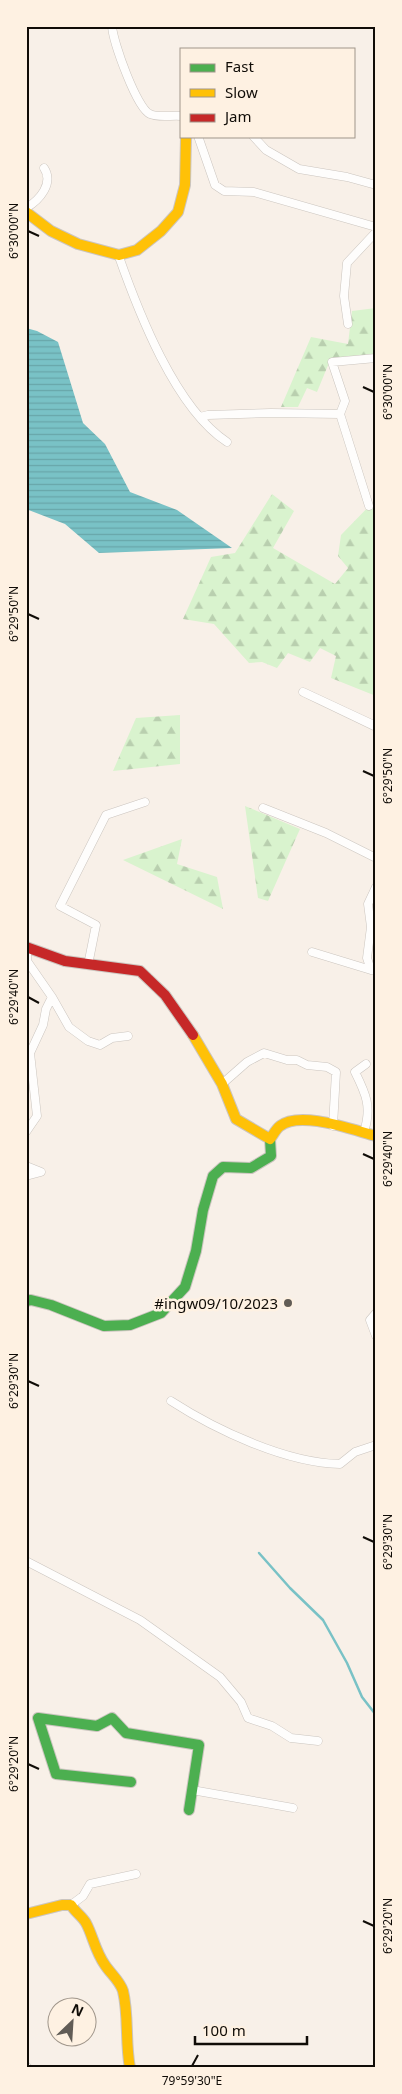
<svg xmlns="http://www.w3.org/2000/svg" width="402" height="2094" viewBox="0 0 402 2094" font-family="'Noto Sans',sans-serif">
<style>
.forest{fill:url(#forest-firs)}
.water{fill:url(#water-rules)}
.lines{fill:none;stroke-linecap:round;stroke-linejoin:round}
.stream{stroke:#79c2c6;stroke-width:2.5}
.street-casing{stroke:#cbc5bf;stroke-width:9}
.fast-casing{stroke:#cbc5bf;stroke-width:12}
.slow-casing{stroke:#cbc5bf;stroke-width:12}
.jam-casing{stroke:#cbc5bf;stroke-width:12}
.street{stroke:#fefdfc;stroke-width:8}
.fast{stroke:#4caf50;stroke-width:10}
.slow{stroke:#ffc107;stroke-width:10}
.jam{stroke:#c62828;stroke-width:10}
.ticks{fill:none;stroke:#100c07;stroke-width:2}
.poi-dot{fill:#615c56;stroke:#fef1e2;stroke-width:2}
.labels{text-anchor:middle;dominant-baseline:central;stroke-width:5;stroke-linejoin:round;paint-order:stroke}
.poi-label{font-size:15px;fill:#100c07;stroke:#fef1e2;text-anchor:end}
.neatline{fill:none;stroke:#100c07;stroke-width:2}
.ticks-label{font-size:12px;text-anchor:middle;fill:#100c07}
</style>
<defs>
<pattern id="forest-firs" width="22" height="20" patternUnits="userSpaceOnUse" patternTransform="scale(1.25)"><rect width="22" height="20" fill="#d9f3ce"/><path d="M5 1l3.5 6h-7zM16 11l3.5 6h-7z" fill="#b9cfaf"/></pattern>
<pattern id="water-rules" width="6" height="5" patternUnits="userSpaceOnUse" patternTransform="scale(1.25)"><rect width="6" height="5" fill="#79c2c6"/><path d="M0 2.5h6" fill="none" stroke="#68a6a9"/></pattern>
</defs>
<rect width="100%" height="100%" fill="#f8f0e8"/>
<path class="forest" d="M376 308V354L331 358 317 392 307 388 298 407H281L311 337 348 344 352 311Z
M272 494 294 511 273 548 335 584 348 568 338 556 341 535 376 499V696L331 678 336 656 320 648 310 662 288 653 277 668 262 662 249 663 214 624 183 619 211 557 235 553Z
M180 715V764L113 771 136 718Z
M245 806 300 829 268 901 258 898Z
M182 839 177 864 217 877 223 909 123 860Z"/>
<path class="water" d="M26 328 37 331 58 342 83 423 105 444 130 492 177 510 232 548 99 553 65 524 26 509Z"/>
<g class="lines">
<path class="stream" d="M259 1553 290 1588 323 1620 347 1663 362 1697 376 1715"/>
<g class="street-casing">
<path id="street" d="M112 26C113 42 137 109 150 114 158 118 172 115 181 116
M198 136 215 185 224 191 254 192 376 227
M253 136 266 150 299 169 347 177 376 185
M26 208C40 200 54 183 44 168
M118 254C138 311 175 408 227 442
M348 324 344 296 347 263 376 232
M200 417 208 415 271 413 340 414
M369 506 340 414 345 401 332 362 376 358
M376 726 303 692 376 727
M263 808 326 833 376 858
M376 887 368 904 371 927 367 958 371 970 376 971
M27 948V961L52 997 69 1027 88 1041 100 1045 112 1038 128 1036
M312 952 371 970
M88 965 96 925 60 906 106 815 145 802
M222 1084 247 1062 264 1053 287 1060H297L307 1065 327 1067 336 1072 333 1126
M26 1132 37 1116 30 1053 43 1025 46 1009 52 997
M364 1132C372 1107 366 1094 355 1072L366 1064
M26 1166 41 1172 26 1176
M376 1313 370 1320 376 1336
M171 1401C216 1430 286 1463 340 1464L355 1452 376 1445
M26 1561 140 1620 220 1677 241 1702 248 1718 272 1726 291 1738 318 1741
M192 1790 293 1808
M71 1905 83 1896 90 1884 136 1874
M26 2066 28 2068"/>
</g>
<g class="fast-casing">
<path id="fast" d="M26 1301 31 1300 51 1305 104 1326 130 1325 161 1313 185 1287 196 1251 203 1210 213 1176 223 1167 251 1168 271 1156 270 1139
M131 1782 56 1774 38 1718 97 1726 112 1718 126 1733 199 1745 189 1810"/>
</g>
<g class="slow-casing">
<path id="slow" d="M26 212 51 231 78 244 119 255 137 250 161 231 178 212 185 185 186 136
M193 1035 222 1084 236 1119 270 1139C273 1135 276 1129 280 1126 300 1110 353 1130 376 1136
M26 1914 62 1905H71C75 1912 82 1916 86 1923 93 1936 95 1951 105 1965 110 1973 120 1981 123 1991 129 2016 125 2042 130 2068"/>
</g>
<g class="jam-casing">
<path id="jam" d="M26 947 65 961 140 971 165 995 193 1035"/>
</g>
<use href="#street" class="street"/>
<use href="#fast" class="fast"/>
<use href="#slow" class="slow"/>
<use href="#jam" class="jam"/>
</g>
<path class="ticks" d="M28 231 39 236M363 387 374 392M28 614 39 619M363 771 374 776M28 997 39 1003M363 1154 374 1159M28 1381 39 1386M363 1537 374 1542M28 1764 39 1769M363 1921 374 1926M192 2066 198 2055"/>
<circle class="poi-dot" cx="288" cy="1303" r="5"/>
<g class="labels">
<g class="poi-label">
<text x="278" y="1303">#ingw09/10/2023</text>
</g>
</g>
<rect width="402" height="2094" fill="none" stroke="#fef1e2" stroke-width="55"/>
<rect x="180" y="48" width="175" height="90" fill="#fef1e2" stroke="#9f958a"/>
<rect x="190" y="64" width="25" height="8" fill="#4caf50" stroke="#9f958a"/>
<text x="225" y="72" font-size="15" fill="#100c07">Fast</text>
<rect x="190" y="89" width="25" height="8" fill="#ffc107" stroke="#9f958a"/>
<text x="225" y="98" font-size="15" fill="#100c07">Slow</text>
<rect x="190" y="114" width="25" height="8" fill="#c62828" stroke="#9f958a"/>
<text x="225" y="122" font-size="15" fill="#100c07">Jam</text>
<g transform="translate(72 2022) rotate(25)"><circle r="24" fill="#fef1e2" stroke="#9f958a"/>
<path d="M0-4L9 19L0 12L-9 19Z" fill="#615c56"/>
<text y="-8" font-size="14" font-weight="bold" text-anchor="middle" fill="#100c07">N</text>
</g>
<path d="M195 2036v8h112v-8" fill="none" stroke="#100c07" stroke-width="2.5"/>
<text x="202" y="2036" font-size="15" fill="#100c07" stroke="#fef1e2" stroke-width="4" paint-order="stroke">100 m</text>
<rect x="28" y="28" width="346" height="2038" class="neatline"/>
<g class="ticks-label">
<text transform="translate(14 231) rotate(-90)" y="4">6°30'00"N</text>
<text transform="translate(388 392) rotate(-90)" y="4">6°30'00"N</text>
<text transform="translate(14 614) rotate(-90)" y="4">6°29'50"N</text>
<text transform="translate(388 776) rotate(-90)" y="4">6°29'50"N</text>
<text transform="translate(14 997) rotate(-90)" y="4">6°29'40"N</text>
<text transform="translate(388 1159) rotate(-90)" y="4">6°29'40"N</text>
<text transform="translate(14 1381) rotate(-90)" y="4">6°29'30"N</text>
<text transform="translate(388 1542) rotate(-90)" y="4">6°29'30"N</text>
<text transform="translate(14 1764) rotate(-90)" y="4">6°29'20"N</text>
<text transform="translate(388 1926) rotate(-90)" y="4">6°29'20"N</text>
<text x="192" y="2085">79°59'30"E</text>
</g>
</svg>
